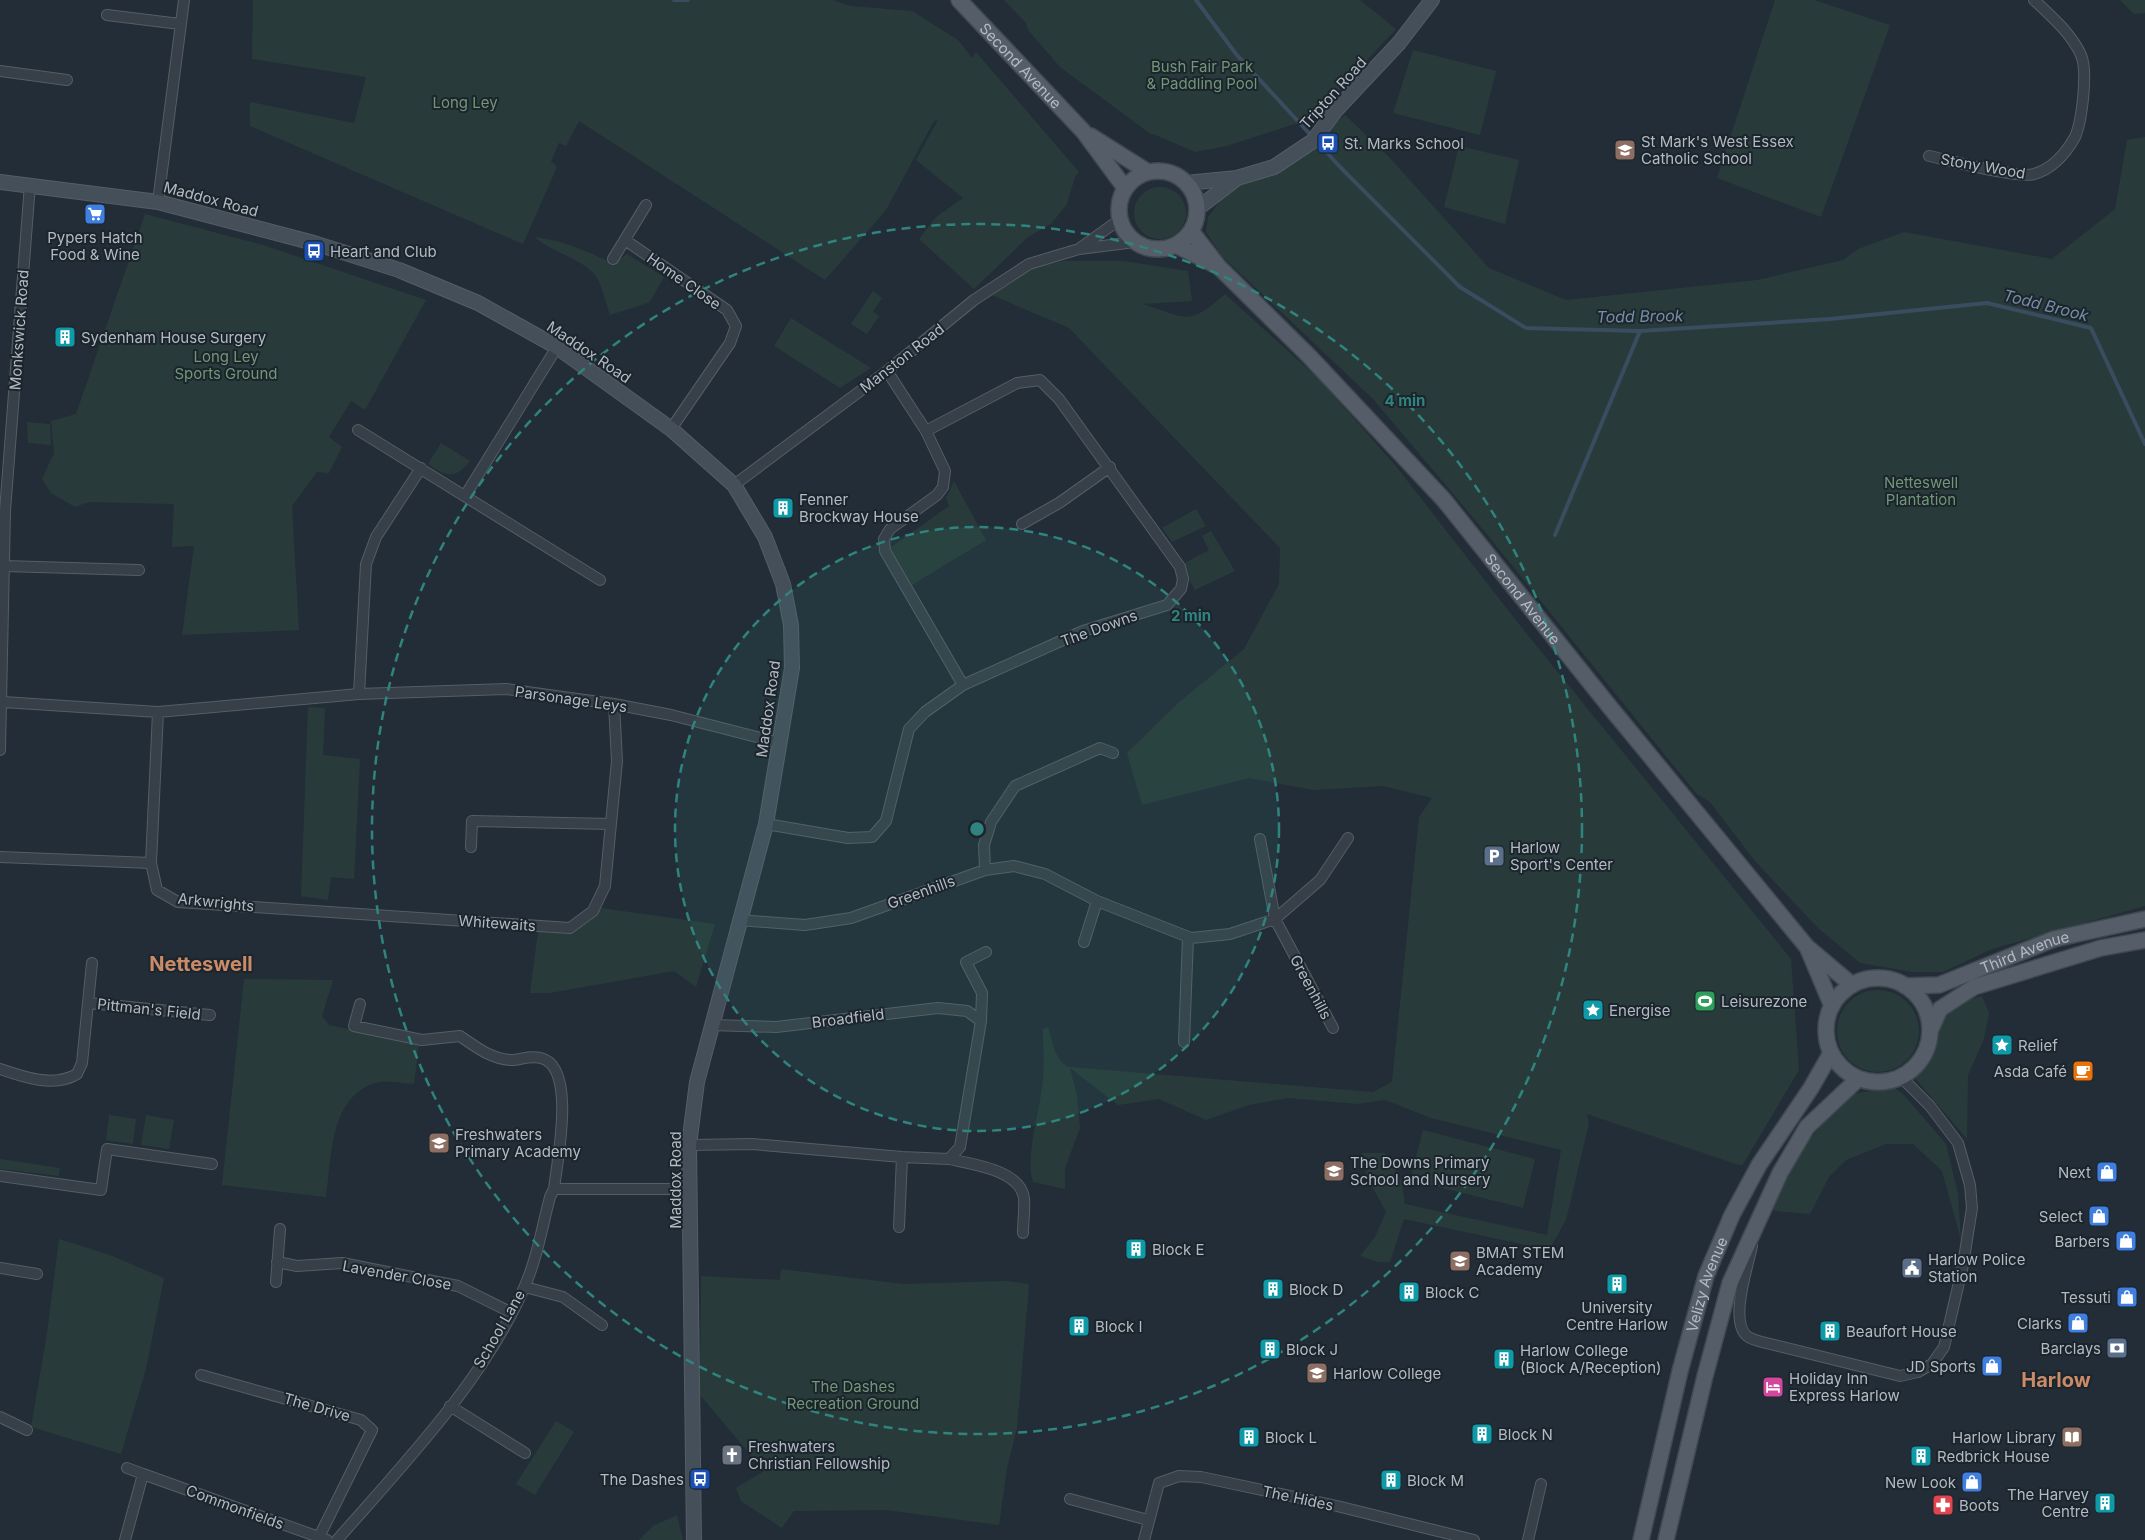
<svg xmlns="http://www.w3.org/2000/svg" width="2145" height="1540" viewBox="0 0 2145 1540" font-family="Inter,sans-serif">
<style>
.green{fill:#283b3a}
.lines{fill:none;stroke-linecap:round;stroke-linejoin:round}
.stream{stroke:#3a4c5f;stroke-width:4}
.street-casing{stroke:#555d65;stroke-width:12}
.secondary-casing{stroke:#555d65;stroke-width:16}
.primary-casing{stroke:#404851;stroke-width:18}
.street{stroke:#373f48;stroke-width:10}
.secondary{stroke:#454f5a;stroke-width:14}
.primary{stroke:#555e68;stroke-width:15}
.ring{fill:none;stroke:#30847f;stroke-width:2.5;stroke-dasharray:9 6}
.labels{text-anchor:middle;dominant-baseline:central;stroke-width:4;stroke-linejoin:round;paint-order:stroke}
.street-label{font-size:15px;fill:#b2bac4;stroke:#1c242c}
.park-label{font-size:15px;fill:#729778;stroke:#1c242c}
.poi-label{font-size:15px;fill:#b2bac4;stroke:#1c242c;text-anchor:start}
.water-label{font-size:16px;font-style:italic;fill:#758da5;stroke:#1c242c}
.district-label{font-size:20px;font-weight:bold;fill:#c98b68;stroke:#1c242c}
.centre{fill:#30847f;stroke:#1c242c;stroke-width:2.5}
.ring-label{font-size:15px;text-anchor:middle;font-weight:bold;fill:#30847f;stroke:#1c242c;stroke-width:4;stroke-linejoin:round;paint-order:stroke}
</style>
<rect width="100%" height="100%" fill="#232d37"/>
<path class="green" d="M253 0H832L851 6 912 11 958 40 972 58 976 52 1079 172 1075 177 1067 204 1052 223 1028 237 974 289 919 239 936 217 963 198 916 160 938 120 934 121 886 210 825 280 579 121 566 146 559 143 551 161 557 167 523 244 250 126V102L354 123 366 77 252 59Z
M1004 0H1360L1396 29 1313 118 1227 146 1195 152 1153 134 1152 135 1060 67 1028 30 1026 23Z
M1775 0H1814L1890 25 1821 217 1717 178Z
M2120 0H2145V13L2134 14Z
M1413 50 1496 71 1480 135 1393 113Z
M1345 115 1389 157 1489 268 1566 300 1757 280 1843 260 1858 249 1904 232 2052 259 2115 209 2127 140 2145 137V906L1992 949 1943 972H1912L1860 963 1818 928 1755 861 1710 802 1697 794 1665 755 1486 533 1374 400 1221 255 1206 232 1208 217 1225 194 1313 141Z
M1459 146 1519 160 1505 224 1444 207Z
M1134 213a26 26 0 1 1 52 0a26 26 0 1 1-52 0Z
M145 214 263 245 426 300 365 410 351 401 329 437 342 447 329 473 317 472 292 506 299 630 182 635 194 546 172 547 174 504 89 502 75 507 51 493 42 479 54 453 51 421 76 414Z
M535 237C563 241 588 251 613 264L627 254 664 277 650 302 610 315C606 303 603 289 597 278 587 260 550 252 535 237Z
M1063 261H1124L1188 271 1192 301 1143 304C1187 318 1188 327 1225 294L1319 379 1395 465 1518 623 1791 959 1799 1070 1742 1166 1587 1114 1589 1123 1566 1220 1549 1250 1404 1219 1390 1262H1378L1360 1256 1375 1237 1386 1212 1367 1177 1362 1153H1385L1401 1180 1405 1204 1547 1235 1561 1150 1431 1118 1385 1100 1358 1104 1288 1098 1249 1105 1206 1120 1159 1099 1118 1105 1070 1068 1077 1095 1080 1128 1065 1168V1189L1033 1182C1025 1157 1039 1114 1042 1087 1045 1068 1043 1048 1043 1029L1048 1027C1052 1040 1055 1061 1069 1067L1373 1092 1392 1082 1419 817 1432 798 1383 786 1313 790 1249 778 1142 805 1127 753 1177 704 1244 649 1279 584 1280 548 1069 328 987 293 1027 269Z
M873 291 882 298 873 312 879 316 867 334 851 324Z
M791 318 871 368 840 388 774 346Z
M27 422 50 424 51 445 28 443Z
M441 443 470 461C454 480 448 477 428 464Z
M954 481 986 540 912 585 890 548 949 506 946 498Z
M1196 509 1206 526 1172 542 1162 528Z
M1211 531 1235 571 1195 590 1181 565 1209 550 1202 536Z
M308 707 325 708 323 755 360 759 354 879 331 877 328 900 301 896Z
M601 908 715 924 696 987 674 971 550 993H530L538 931C566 935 585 932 601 908Z
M244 979 333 980 322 1016 329 1025 419 1044 414 1084C403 1083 386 1080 375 1083 329 1098 332 1157 326 1197L222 1185Z
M1837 1031a41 41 0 1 1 82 0a41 41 0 1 1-82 0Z
M1982 996 1989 1013 1984 1039 1968 1075 1967 1139 1915 1078 1931 1058 1939 1028 1954 1004Z
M1893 1087 1903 1094 1946 1144 1958 1194 1961 1240 1942 1171 1913 1144H1886L1846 1160 1829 1177 1810 1214 1776 1211 1767 1207 1800 1151 1839 1104 1853 1094Z
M109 1115 136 1119 133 1144 106 1140Z
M146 1115 174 1120 169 1149 141 1145Z
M1423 1130 1535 1159 1523 1208 1410 1180Z
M0 1159 60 1168 59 1176 0 1169Z
M59 1239 110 1255 164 1278 146 1369 121 1454 31 1427 47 1333Z
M781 1269 903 1284 1006 1281 1029 1284 1017 1428 1007 1468 999 1525 886 1510 794 1511 782 1528 741 1501 736 1488 764 1471 700 1395 701 1276 780 1280Z
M556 1421 574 1432 535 1495 516 1484Z
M677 1515 683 1540H639L653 1526Z"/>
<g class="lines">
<path class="stream" d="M674 0H688
M1196 0 1236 54 1341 168 1460 287 1526 328 1640 331 1830 319 1987 303 2091 328 2145 444
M1555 535 1640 331"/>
<g class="street-casing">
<path id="street" d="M107 15 180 24
M0 71 67 80
M1929 156C1948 160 2019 179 2034 174 2052 169 2066 153 2075 137 2082 121 2088 71 2081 55 2071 33 2051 16 2034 0
M158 202 184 0
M625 240 727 310 736 326 730 343 671 429
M1080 248 1119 220
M613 259 646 205
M887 371 926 431 945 471 943 487 937 495 890 529 884 539 885 551 963 685
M358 430 600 580
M734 485 887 371 974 300 1029 264 1079 249 1135 242
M465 496 557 347
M1022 524 1059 503 1110 467
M4 566 139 570
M359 694 366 564 376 537 421 468
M3 702 158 712 359 694 506 689 614 704 671 715 780 743
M158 712 151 863 157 890 178 902 570 928 593 911 605 886 617 761 614 704
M0 750 5 511 30 184
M766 824 848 838 872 837 886 821 909 729 925 712 963 685 1083 631 1167 605 1181 589 1183 579 1180 567 1059 399 1040 380 1017 383 926 431
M1260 839 1275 919 1333 1028
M471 847 472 821 611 824
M0 857 151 863
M985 870 984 845 991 822 1015 786 1100 748 1113 753
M739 920 805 925 851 918 985 870 1014 866 1045 874 1097 901 1191 938 1230 934 1275 919 1320 880 1348 838
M1084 942 1097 901
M89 1003 210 1015
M981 1021 982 993 966 962 986 952
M1184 1042 1188 937
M0 1069C23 1077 54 1088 77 1074L82 1063 92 963
M689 1145 752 1144 902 1157 949 1159 960 1147 981 1021 967 1011 938 1008 776 1027 712 1025
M949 1159C972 1164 1020 1170 1024 1198 1025 1209 1023 1222 1023 1233
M0 1176 101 1190 107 1149 212 1164
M554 1189H690
M899 1227 902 1157
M1752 1246C1748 1266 1729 1321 1747 1336 1751 1339 1758 1341 1762 1342L1900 1376 1918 1372 1932 1364 1944 1347 1963 1265 1972 1208 1970 1185 1958 1143 1930 1106 1901 1077
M277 1262 297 1266 342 1263 458 1286 512 1313
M0 1268 37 1274
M276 1282 280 1229
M525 1287 563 1297 602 1325
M201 1375 361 1420 372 1430 319 1537
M450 1406 525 1453
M0 1417 27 1430
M127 1468 143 1474
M1070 1499 1148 1520
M125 1540 143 1474 327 1540
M337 1540C402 1466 485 1379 524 1288 537 1259 542 1227 550 1197L554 1189C557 1161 577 1067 541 1058 529 1055 521 1060 511 1060 491 1059 476 1047 460 1036L422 1040 354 1026 360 1004
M1144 1540 1159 1483 1179 1476 1201 1477 1337 1506 1474 1540
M1528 1540 1541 1484"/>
</g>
<g class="secondary-casing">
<path id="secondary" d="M0 182 158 202 314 243 399 270 478 303 557 347 671 429 734 485 765 537 783 584 791 625 792 668 766 824 697 1082 689 1145 694 1540
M1186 183 1237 178 1274 167 1313 141 1336 110 1399 43 1432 0
M1197 209 1236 179"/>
</g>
<g class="primary-casing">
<g id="primary">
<path id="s1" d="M959 0 1083 131 1125 188"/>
<path d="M1091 136 1148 172"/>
<circle cx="1158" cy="210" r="39"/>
<path id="s2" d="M1191 231 1219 267 1309 356 1444 500 1609 706 1807 947 1852 985"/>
<path d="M1176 245 1213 264"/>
<path d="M1808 949 1832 1006"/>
<circle cx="1878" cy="1030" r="52"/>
<path id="s3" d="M1905 986 1939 985 2054 939 2145 919"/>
<path d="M1930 1031 1940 1009 1974 987 2101 948 2145 940"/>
<path id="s4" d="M1641 1540 1680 1371 1706 1276 1732 1215 1759 1165 1811 1088 1831 1053"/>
<path d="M1666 1540 1705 1376 1730 1283 1780 1173 1807 1127 1858 1079"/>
</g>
</g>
<use href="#street" class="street"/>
<use href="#secondary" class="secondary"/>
<use href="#primary" class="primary"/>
</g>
<circle cx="977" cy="829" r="302" fill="#30847f" fill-opacity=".12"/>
<g class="ring">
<circle cx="977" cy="829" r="302"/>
<circle cx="977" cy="829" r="605"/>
</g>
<defs>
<g id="bus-square" transform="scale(1.125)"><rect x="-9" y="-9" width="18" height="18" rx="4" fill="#1a4fb4" stroke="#1c242c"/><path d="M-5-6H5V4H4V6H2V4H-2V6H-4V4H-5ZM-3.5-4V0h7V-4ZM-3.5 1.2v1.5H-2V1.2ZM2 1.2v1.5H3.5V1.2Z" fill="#fff"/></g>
<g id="school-square" transform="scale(1.125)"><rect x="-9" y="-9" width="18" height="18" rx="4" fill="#8d6e63" stroke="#1c242c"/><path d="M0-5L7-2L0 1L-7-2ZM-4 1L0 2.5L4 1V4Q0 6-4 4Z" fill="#fff"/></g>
<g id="supermarket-square" transform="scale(1.125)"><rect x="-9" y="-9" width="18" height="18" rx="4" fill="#3f7fe0" stroke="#1c242c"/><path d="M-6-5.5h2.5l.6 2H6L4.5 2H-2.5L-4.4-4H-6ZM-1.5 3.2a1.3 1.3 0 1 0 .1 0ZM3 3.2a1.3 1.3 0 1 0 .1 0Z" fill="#fff"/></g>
<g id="building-square" transform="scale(1.125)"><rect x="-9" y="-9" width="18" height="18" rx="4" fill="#0f9aa8" stroke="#1c242c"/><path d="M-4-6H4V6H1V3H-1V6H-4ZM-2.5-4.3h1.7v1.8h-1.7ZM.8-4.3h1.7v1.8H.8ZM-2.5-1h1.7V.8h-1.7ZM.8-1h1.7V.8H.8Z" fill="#fff"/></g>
<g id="parking-square" transform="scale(1.125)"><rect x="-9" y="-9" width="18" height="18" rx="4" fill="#5c6f8a" stroke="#1c242c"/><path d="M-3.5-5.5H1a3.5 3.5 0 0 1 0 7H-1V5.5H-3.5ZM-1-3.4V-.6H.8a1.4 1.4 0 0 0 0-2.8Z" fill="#fff"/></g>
<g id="stadium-square" transform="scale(1.125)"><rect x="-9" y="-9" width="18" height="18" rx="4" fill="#2e9e5b" stroke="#1c242c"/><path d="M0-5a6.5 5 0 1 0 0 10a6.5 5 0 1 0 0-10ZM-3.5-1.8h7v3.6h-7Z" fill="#fff"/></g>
<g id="sight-square" transform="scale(1.125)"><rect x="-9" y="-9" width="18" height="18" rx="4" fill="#0f9aa8" stroke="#1c242c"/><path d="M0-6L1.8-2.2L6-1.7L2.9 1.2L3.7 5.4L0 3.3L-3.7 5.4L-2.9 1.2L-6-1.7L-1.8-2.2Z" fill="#fff"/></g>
<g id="cafe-square" transform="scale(1.125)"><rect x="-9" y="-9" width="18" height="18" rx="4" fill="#e8710a" stroke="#1c242c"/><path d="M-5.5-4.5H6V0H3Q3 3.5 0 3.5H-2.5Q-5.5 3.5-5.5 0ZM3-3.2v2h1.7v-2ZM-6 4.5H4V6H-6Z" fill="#fff"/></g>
<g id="shop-square" transform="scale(1.125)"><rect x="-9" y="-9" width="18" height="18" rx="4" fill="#3f7fe0" stroke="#1c242c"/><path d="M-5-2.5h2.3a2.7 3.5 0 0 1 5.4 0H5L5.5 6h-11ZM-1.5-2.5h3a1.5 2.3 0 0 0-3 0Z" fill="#fff"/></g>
<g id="civic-square" transform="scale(1.125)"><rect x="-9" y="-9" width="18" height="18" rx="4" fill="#5c6f8a" stroke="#1c242c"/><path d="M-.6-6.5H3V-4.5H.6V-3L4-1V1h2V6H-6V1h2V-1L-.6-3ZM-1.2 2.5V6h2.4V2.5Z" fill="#fff"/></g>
<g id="bank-square" transform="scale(1.125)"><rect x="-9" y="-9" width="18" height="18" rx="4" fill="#5c6f8a" stroke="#1c242c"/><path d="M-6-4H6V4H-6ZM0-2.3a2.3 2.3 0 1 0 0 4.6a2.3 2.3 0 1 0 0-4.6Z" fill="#fff"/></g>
<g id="university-square" transform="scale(1.125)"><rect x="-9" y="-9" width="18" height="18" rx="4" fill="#8d6e63" stroke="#1c242c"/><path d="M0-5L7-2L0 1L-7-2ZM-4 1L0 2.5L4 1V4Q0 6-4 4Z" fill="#fff"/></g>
<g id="hotel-square" transform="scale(1.125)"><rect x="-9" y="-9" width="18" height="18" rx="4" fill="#d1479c" stroke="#1c242c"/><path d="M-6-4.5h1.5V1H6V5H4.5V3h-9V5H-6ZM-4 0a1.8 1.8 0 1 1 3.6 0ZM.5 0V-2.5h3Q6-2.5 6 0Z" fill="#fff"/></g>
<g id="library-square" transform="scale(1.125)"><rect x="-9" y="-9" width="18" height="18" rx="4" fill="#8d6e63" stroke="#1c242c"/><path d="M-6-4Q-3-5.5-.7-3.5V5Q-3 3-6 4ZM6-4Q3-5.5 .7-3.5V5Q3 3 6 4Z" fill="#fff"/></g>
<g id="church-square" transform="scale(1.125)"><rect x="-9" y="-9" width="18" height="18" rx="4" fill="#6b7280" stroke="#1c242c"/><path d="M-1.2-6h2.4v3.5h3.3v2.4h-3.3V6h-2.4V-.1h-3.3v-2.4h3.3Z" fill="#fff"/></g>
<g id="pharmacy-square" transform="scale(1.125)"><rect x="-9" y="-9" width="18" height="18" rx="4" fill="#e0444e" stroke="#1c242c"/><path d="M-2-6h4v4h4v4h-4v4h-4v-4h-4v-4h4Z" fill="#fff"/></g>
</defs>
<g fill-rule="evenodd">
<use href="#bus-square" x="1328" y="143"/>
<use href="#school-square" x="1625" y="150"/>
<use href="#supermarket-square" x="95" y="214"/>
<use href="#bus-square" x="314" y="251"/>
<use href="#building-square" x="65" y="337"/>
<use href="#building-square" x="783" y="508"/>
<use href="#parking-square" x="1494" y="856"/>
<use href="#stadium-square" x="1705" y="1001"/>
<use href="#sight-square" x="1593" y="1010"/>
<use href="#sight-square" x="2002" y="1045"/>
<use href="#cafe-square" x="2083" y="1071"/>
<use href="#school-square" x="439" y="1143"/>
<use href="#school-square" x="1334" y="1171"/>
<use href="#shop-square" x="2107" y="1172"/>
<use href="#shop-square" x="2099" y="1216"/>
<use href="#shop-square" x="2126" y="1241"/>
<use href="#building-square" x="1136" y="1249"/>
<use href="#school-square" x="1460" y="1261"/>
<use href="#civic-square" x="1912" y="1268"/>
<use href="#building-square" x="1617" y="1284"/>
<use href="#building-square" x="1273" y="1289"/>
<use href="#building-square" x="1409" y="1292"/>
<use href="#shop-square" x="2127" y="1297"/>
<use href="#shop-square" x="2078" y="1323"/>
<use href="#building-square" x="1079" y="1326"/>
<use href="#building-square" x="1830" y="1331"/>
<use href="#bank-square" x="2117" y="1348"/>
<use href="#building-square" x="1270" y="1349"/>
<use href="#building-square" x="1504" y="1359"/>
<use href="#shop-square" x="1992" y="1366"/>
<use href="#university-square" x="1317" y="1373"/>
<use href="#hotel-square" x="1773" y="1387"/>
<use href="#building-square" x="1482" y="1434"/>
<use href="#building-square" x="1249" y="1437"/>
<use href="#library-square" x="2072" y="1437"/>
<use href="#church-square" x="732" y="1455"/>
<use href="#building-square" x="1921" y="1456"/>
<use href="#bus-square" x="700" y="1479"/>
<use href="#building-square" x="1391" y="1480"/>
<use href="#shop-square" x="1972" y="1482"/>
<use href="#building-square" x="2105" y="1503"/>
<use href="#pharmacy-square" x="1943" y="1505"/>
</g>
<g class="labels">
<g class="street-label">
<text stroke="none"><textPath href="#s1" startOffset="90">Second Avenue</textPath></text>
<text transform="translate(1333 93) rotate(-48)">Tripton Road</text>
<text transform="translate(1983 166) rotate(10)">Stony Wood</text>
<text transform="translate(211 199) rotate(15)">Maddox Road</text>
<text transform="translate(684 281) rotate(35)">Home Close</text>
<text transform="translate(19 330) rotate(-86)">Monkswick Road</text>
<text transform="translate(589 352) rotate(34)">Maddox Road</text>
<text transform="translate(902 358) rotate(-38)">Manston Road</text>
<text stroke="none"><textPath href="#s2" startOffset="496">Second Avenue</textPath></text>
<text transform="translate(1099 628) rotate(-20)">The Downs</text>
<text transform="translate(571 699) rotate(8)">Parsonage Leys</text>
<text transform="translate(768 709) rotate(-82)">Maddox Road</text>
<text transform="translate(921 892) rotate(-20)">Greenhills</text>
<text transform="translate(216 902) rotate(6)">Arkwrights</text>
<text transform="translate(497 923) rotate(4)">Whitewaits</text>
<text stroke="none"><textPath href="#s3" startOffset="126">Third Avenue</textPath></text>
<text transform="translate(1311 987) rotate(62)">Greenhills</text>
<text transform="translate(149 1009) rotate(6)">Pittman's Field</text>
<text transform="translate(848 1018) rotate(-7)">Broadfield</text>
<text transform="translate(675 1180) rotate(-90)">Maddox Road</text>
<text transform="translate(397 1275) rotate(10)">Lavender Close</text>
<text stroke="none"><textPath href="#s4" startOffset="264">Velizy Avenue</textPath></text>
<text transform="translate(499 1329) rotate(-60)">School Lane</text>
<text transform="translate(317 1407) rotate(16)">The Drive</text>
<text transform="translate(1298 1498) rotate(12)">The Hides</text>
<text transform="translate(235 1507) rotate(20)">Commonfields</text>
</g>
<g class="park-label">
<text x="1202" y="66">Bush Fair Park<tspan x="1202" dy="17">&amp; Paddling Pool</tspan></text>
<text x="465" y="102">Long Ley</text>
<text x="226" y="356">Long Ley<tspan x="226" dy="17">Sports Ground</tspan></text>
<text x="1921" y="482">Netteswell<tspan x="1921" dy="17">Plantation</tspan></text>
<text x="853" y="1386">The Dashes<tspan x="853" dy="17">Recreation Ground</tspan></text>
</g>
<g class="poi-label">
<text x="1641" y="141">St Mark's West Essex<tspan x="1641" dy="17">Catholic School</tspan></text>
<text x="1344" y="143">St. Marks School</text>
<text x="95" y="237" text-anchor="middle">Pypers Hatch<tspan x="95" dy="17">Food &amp; Wine</tspan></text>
<text x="330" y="251">Heart and Club</text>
<text x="81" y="337">Sydenham House Surgery</text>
<text x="799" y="499">Fenner<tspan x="799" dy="17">Brockway House</tspan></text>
<text x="1510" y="847">Harlow<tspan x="1510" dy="17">Sport's Center</tspan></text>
<text x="1721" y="1001">Leisurezone</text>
<text x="1609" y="1010">Energise</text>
<text x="2018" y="1045">Relief</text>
<text x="2067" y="1071" text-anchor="end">Asda Café</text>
<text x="455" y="1134">Freshwaters<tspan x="455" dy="17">Primary Academy</tspan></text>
<text x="1350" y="1162">The Downs Primary<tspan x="1350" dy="17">School and Nursery</tspan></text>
<text x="2091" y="1172" text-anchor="end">Next</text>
<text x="2083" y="1216" text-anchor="end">Select</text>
<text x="2110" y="1241" text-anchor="end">Barbers</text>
<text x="1152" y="1249">Block E</text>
<text x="1476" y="1252">BMAT STEM<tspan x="1476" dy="17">Academy</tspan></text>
<text x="1928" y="1259">Harlow Police<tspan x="1928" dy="17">Station</tspan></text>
<text x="1289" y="1289">Block D</text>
<text x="1425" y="1292">Block C</text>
<text x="2111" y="1297" text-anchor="end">Tessuti</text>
<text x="1617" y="1307" text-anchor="middle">University<tspan x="1617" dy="17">Centre Harlow</tspan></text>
<text x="2062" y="1323" text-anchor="end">Clarks</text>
<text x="1095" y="1326">Block I</text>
<text x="1846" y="1331">Beaufort House</text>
<text x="2101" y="1348" text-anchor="end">Barclays</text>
<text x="1286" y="1349">Block J</text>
<text x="1520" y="1350">Harlow College<tspan x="1520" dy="17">(Block A/Reception)</tspan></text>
<text x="1976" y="1366" text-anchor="end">JD Sports</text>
<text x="1333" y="1373">Harlow College</text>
<text x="1789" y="1378">Holiday Inn<tspan x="1789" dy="17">Express Harlow</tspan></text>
<text x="1498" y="1434">Block N</text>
<text x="1265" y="1437">Block L</text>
<text x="2056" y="1437" text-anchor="end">Harlow Library</text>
<text x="748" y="1446">Freshwaters<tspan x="748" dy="17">Christian Fellowship</tspan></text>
<text x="1937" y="1456">Redbrick House</text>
<text x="684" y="1479" text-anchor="end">The Dashes</text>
<text x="1407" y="1480">Block M</text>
<text x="1956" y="1482" text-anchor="end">New Look</text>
<text x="2089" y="1494" text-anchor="end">The Harvey<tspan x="2089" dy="17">Centre</tspan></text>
<text x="1959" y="1505">Boots</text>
</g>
<g class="water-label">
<text transform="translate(2046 305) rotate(14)">Todd Brook</text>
<text transform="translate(1640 316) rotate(-1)">Todd Brook</text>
</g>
<g class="district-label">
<text x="201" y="964">Netteswell</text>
<text x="2056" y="1380">Harlow</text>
</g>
</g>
<circle cx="977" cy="829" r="8" class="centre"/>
<g class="ring-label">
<text x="1405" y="406">4 min</text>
<text x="1191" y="621">2 min</text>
</g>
</svg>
